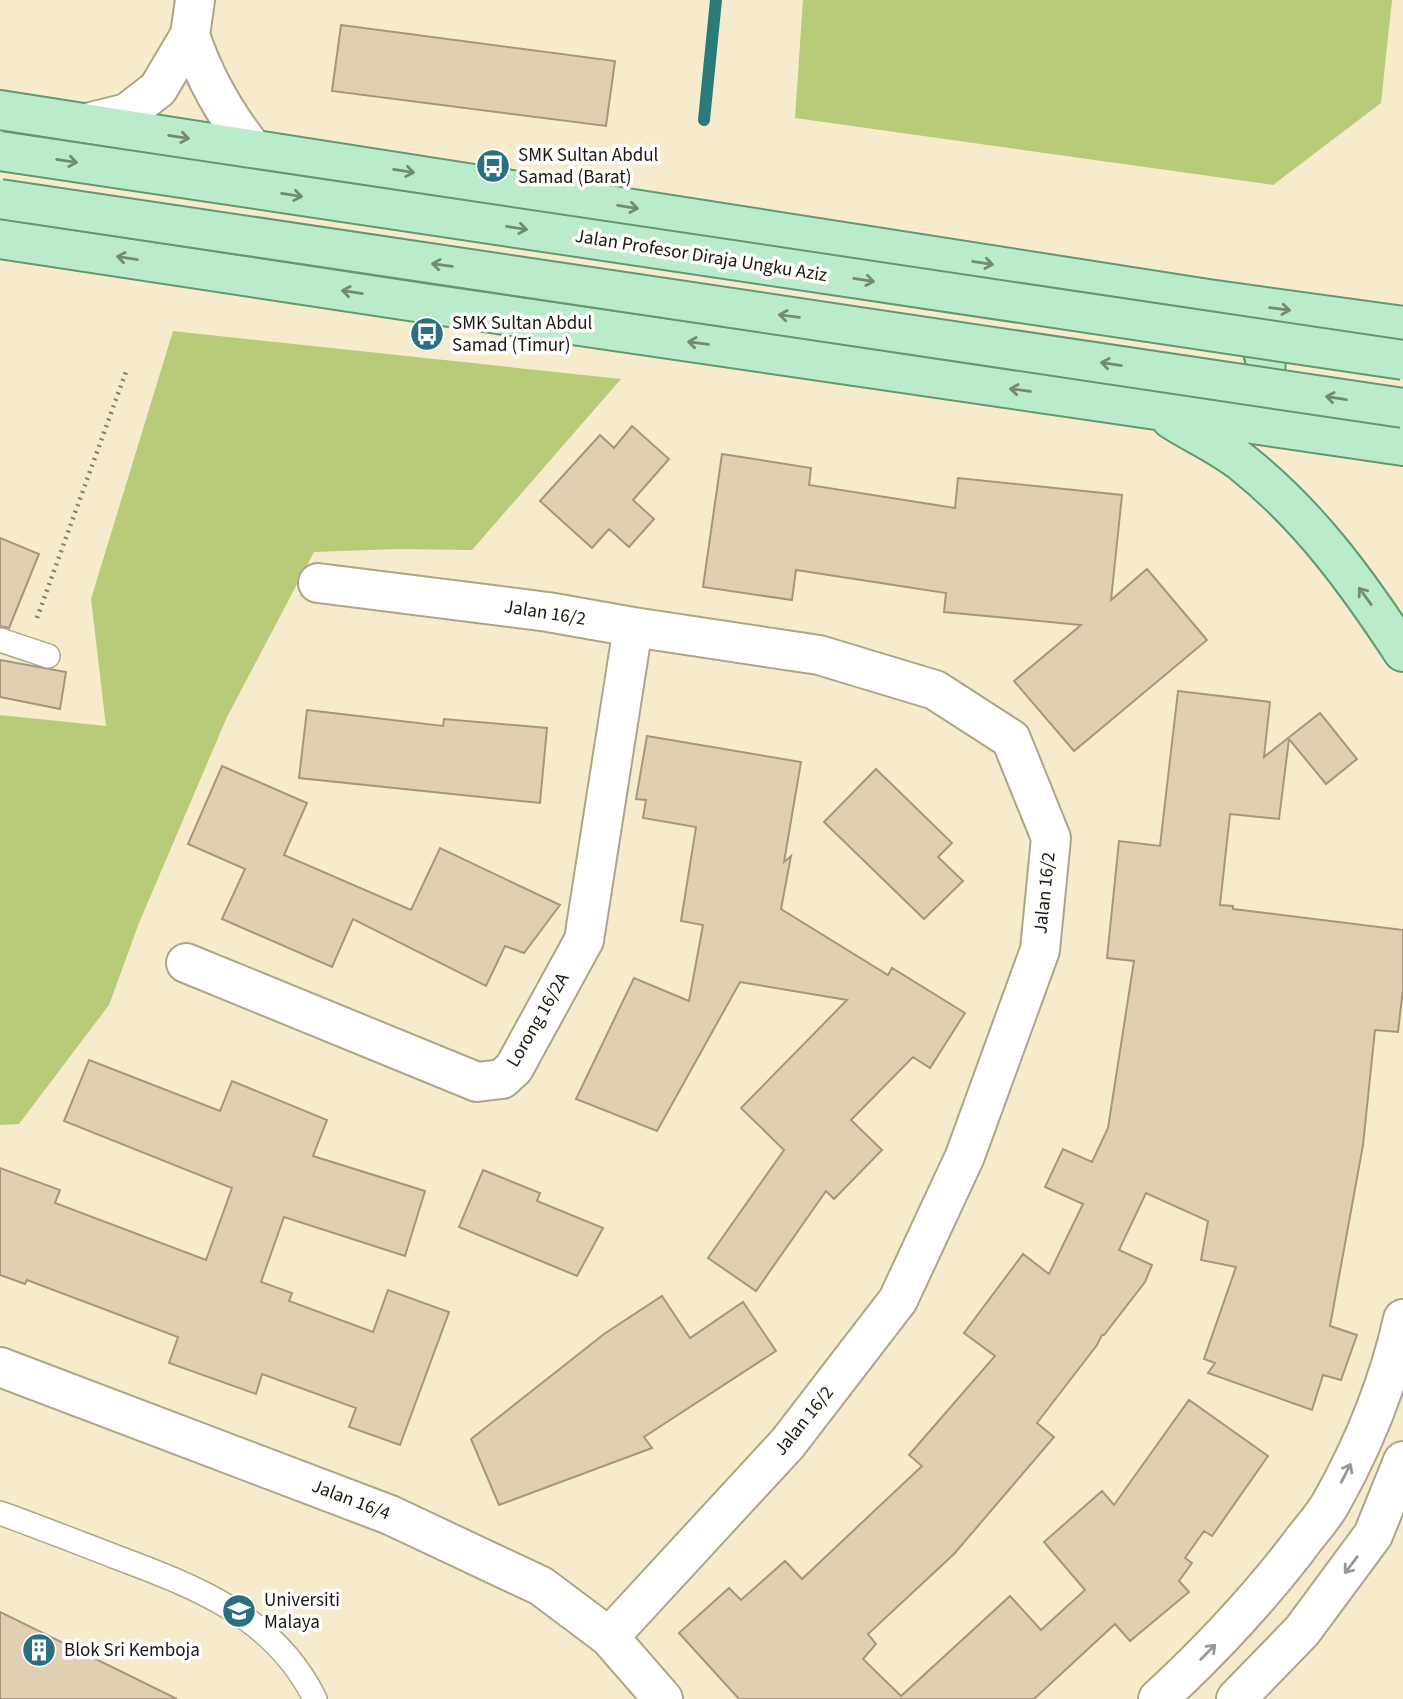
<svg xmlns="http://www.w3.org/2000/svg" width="1403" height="1699" viewBox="0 0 1403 1699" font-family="'Source Sans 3',sans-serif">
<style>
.green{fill:#b7cb79}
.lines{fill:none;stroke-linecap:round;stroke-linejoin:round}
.stream{stroke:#297a79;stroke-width:12}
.building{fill:#e1cfb3;stroke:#a7967c;stroke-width:2}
.service-casing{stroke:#ada587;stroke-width:26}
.minor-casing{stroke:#ada587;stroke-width:42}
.tertiary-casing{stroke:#ada587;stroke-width:42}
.secondary-casing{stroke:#ada587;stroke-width:42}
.primary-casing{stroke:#649870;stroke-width:42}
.path{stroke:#867f6a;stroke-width:4.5;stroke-dasharray:2 5;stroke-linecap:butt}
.service{stroke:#fff;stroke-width:23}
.minor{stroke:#fff;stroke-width:38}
.tertiary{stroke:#fff;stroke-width:38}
.secondary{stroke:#fff;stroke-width:38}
.primary{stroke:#baebca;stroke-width:38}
.primary-bridge-casing{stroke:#649870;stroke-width:42;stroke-linecap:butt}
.primary-bridge{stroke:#baebca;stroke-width:38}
.oneway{stroke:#728c74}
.oneway2{stroke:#989792}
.labels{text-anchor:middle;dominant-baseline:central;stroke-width:7;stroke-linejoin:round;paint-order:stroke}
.poi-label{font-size:19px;fill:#1b170c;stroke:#fff;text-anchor:start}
.street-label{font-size:19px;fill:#1b170c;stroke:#fff}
</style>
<rect width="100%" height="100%" fill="#f6eccd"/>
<path class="green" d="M803 0H1392L1381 103 1273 185 795 118Z
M173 331 621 379 472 550 397 549 314 552 227 717 139 923 109 1005 19 1124 0 1125V715L106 726 91 599Z"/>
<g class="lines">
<path class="stream" d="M704 120 716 0"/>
</g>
<path class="building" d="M341 25 615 61 606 126 332 91Z
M632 426 669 459 633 500 654 519 629 547 609 529 592 548 540 501 600 435 614 448Z
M722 454 811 468 809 485 955 508 958 478 1122 495 1111 600 1147 569 1207 640 1074 751 1014 681 1081 625 944 612 946 593 796 570 792 600 703 587Z
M0 538 39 554 9 628 0 626Z
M0 660 66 672 60 709 0 697Z
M1178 691 1270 702 1264 757 1320 713 1357 759 1326 784 1289 739 1279 819 1230 814 1220 905 1233 906V909L1403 930V989L1398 1032 1375 1030 1363 1145 1330 1326 1357 1335 1341 1380 1323 1375 1312 1410 1208 1373 1215 1363 1204 1359 1236 1267 1201 1260 1208 1221 1146 1193 1119 1250 1152 1265 1145 1282 1104 1335H1102L1097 1345 1037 1423 1054 1437 954 1554 868 1634 876 1644 863 1659 901 1696 1010 1596 1041 1630 1085 1590 1044 1542 1102 1491 1114 1505 1189 1400 1268 1456 1212 1536 1204 1531 1185 1558 1192 1563 1179 1581 1189 1592 1130 1641 1115 1624 1034 1699H739L679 1633 729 1588 741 1600 785 1561 802 1579 922 1466 909 1455 995 1356 964 1333 1023 1254 1049 1274 1083 1204 1045 1187 1063 1149 1092 1162 1108 1128 1134 961 1107 958 1119 841 1160 846Z
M307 710 443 726 444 719 547 728 540 803 299 778Z
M647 736 801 762 784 862 791 856 781 909 888 975 892 968 965 1013 930 1068 913 1057 851 1120 882 1150 834 1199 826 1191 756 1291 708 1258 784 1150 741 1108 847 1000 740 982 657 1131 576 1099 634 978 689 1001 703 925 681 921 696 827 643 818 646 800 636 799Z
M222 766 307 803 284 855 411 910 440 848 560 905 524 953 505 946 486 986 353 919 332 967 222 919 245 869 188 844Z
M876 769 952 843 938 857 963 881 924 919 824 822Z
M89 1060 220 1111 232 1081 327 1120 313 1156 425 1191 405 1256 284 1217 261 1282 292 1293 289 1301 373 1332 388 1290 449 1312 400 1445 349 1427 356 1408 262 1374 256 1394 169 1363 178 1337 27 1280 25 1284 0 1275V1168L60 1190 55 1203 206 1260 232 1188 64 1121Z
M483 1170 540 1193 537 1201 603 1228 577 1276 459 1227Z
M662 1296 690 1338 743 1302 776 1351 644 1437 652 1448 499 1505 471 1439 604 1334Z
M0 1612 177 1699H0Z"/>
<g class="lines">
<g class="service-casing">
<path id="service" d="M0 640 48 656
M0 1513C39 1527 77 1542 116 1557 196 1587 275 1617 315 1699"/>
</g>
<g class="minor-casing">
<path id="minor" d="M318 583 548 612 633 627 819 655 935 690 1011 739 1051 838 1040 950 965 1156 898 1300 788 1443 609 1637
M186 963 477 1082 502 1079 514 1068 584 940 633 627
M0 1367 390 1515 541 1586 609 1637 663 1699"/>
</g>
<g class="tertiary-casing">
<path id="tertiary" d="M190 35C204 77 224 113 252 148
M87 123 127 113 158 89 190 35 195 0"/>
</g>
<g class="secondary-casing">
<path id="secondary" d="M1158 1699C1208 1653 1254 1604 1296 1550 1307 1534 1322 1519 1331 1503 1363 1446 1389 1382 1403 1319
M1236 1699 1302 1631 1373 1535 1403 1461"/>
</g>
<g class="primary-casing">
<path id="primary" d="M0 110 1208 299 1403 326
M0 239 429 304 1403 446
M1235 409C1248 400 1258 390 1264 375 1271 356 1252 326 1237 316
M1171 419C1194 434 1222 446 1244 464 1310 517 1357 582 1403 652"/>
</g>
<path class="path" d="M37 618 127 369"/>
<use href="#service" class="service"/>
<use href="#minor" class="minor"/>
<use href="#tertiary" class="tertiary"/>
<use href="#secondary" class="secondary"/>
<use href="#primary" class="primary"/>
<g class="primary-bridge-casing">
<path id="primary-bridge" d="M0 151 1403 360
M0 199 1403 408"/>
</g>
<use href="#primary-bridge" class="primary-bridge"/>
</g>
<defs><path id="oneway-shaft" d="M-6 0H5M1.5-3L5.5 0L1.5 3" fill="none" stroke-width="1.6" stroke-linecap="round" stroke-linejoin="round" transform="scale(1.75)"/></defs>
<g class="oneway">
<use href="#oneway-shaft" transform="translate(179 137) rotate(9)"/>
<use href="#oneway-shaft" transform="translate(67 161) rotate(9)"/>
<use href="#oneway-shaft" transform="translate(404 171) rotate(9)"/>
<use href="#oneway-shaft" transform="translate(292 195) rotate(9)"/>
<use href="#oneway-shaft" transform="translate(628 207) rotate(9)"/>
<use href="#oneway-shaft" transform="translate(517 228) rotate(9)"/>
<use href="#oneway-shaft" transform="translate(127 258) rotate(-171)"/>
<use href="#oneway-shaft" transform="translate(983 263) rotate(9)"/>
<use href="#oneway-shaft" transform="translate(442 265) rotate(-172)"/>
<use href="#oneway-shaft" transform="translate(864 280) rotate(9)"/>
<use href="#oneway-shaft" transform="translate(352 292) rotate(-171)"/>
<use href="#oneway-shaft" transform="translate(1280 309) rotate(8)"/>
<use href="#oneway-shaft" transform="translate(789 316) rotate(-172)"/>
<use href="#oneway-shaft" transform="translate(698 343) rotate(-172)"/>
<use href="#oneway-shaft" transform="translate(1111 364) rotate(-171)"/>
<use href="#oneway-shaft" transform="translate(1020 390) rotate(-172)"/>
<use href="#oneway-shaft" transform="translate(1336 398) rotate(-171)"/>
<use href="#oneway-shaft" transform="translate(1365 596) rotate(-126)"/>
</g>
<g class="oneway2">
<use href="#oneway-shaft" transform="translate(1346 1473) rotate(-63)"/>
<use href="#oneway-shaft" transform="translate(1351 1565) rotate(127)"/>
<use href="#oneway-shaft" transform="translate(1208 1652) rotate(-45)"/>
</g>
<defs>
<g id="bus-disc" transform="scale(1.75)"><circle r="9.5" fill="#2b7080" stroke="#fff"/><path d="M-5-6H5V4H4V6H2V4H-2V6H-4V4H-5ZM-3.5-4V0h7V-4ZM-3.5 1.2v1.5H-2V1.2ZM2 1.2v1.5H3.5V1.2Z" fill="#fff"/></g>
<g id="university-disc" transform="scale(1.75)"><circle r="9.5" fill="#2b7080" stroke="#fff"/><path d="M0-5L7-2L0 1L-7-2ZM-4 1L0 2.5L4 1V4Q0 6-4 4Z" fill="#fff"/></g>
<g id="building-disc" transform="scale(1.75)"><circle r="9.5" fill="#2b7080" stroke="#fff"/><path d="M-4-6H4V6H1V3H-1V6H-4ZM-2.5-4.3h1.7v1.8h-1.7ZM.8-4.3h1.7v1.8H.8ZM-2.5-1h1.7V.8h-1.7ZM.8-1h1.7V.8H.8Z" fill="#fff"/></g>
</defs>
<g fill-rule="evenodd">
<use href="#bus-disc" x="493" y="166"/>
<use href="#bus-disc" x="427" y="334"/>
<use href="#university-disc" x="239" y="1611"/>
<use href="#building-disc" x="39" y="1650"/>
</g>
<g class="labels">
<g class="poi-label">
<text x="518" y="155">SMK Sultan Abdul<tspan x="518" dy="22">Samad (Barat)</tspan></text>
<text x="452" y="323">SMK Sultan Abdul<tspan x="452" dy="22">Samad (Timur)</tspan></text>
<text x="264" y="1600">Universiti<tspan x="264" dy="22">Malaya</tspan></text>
<text x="64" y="1650">Blok Sri Kemboja</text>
</g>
<g class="street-label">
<text transform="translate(701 256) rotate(9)">Jalan Profesor Diraja Ungku Aziz</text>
<text transform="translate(545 613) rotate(9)">Jalan 16/2</text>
<text transform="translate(1045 893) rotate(-84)">Jalan 16/2</text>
<text transform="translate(538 1020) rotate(-60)">Lorong 16/2A</text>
<text transform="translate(804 1421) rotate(-51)">Jalan 16/2</text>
<text transform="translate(351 1500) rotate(21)">Jalan 16/4</text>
</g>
</g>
</svg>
